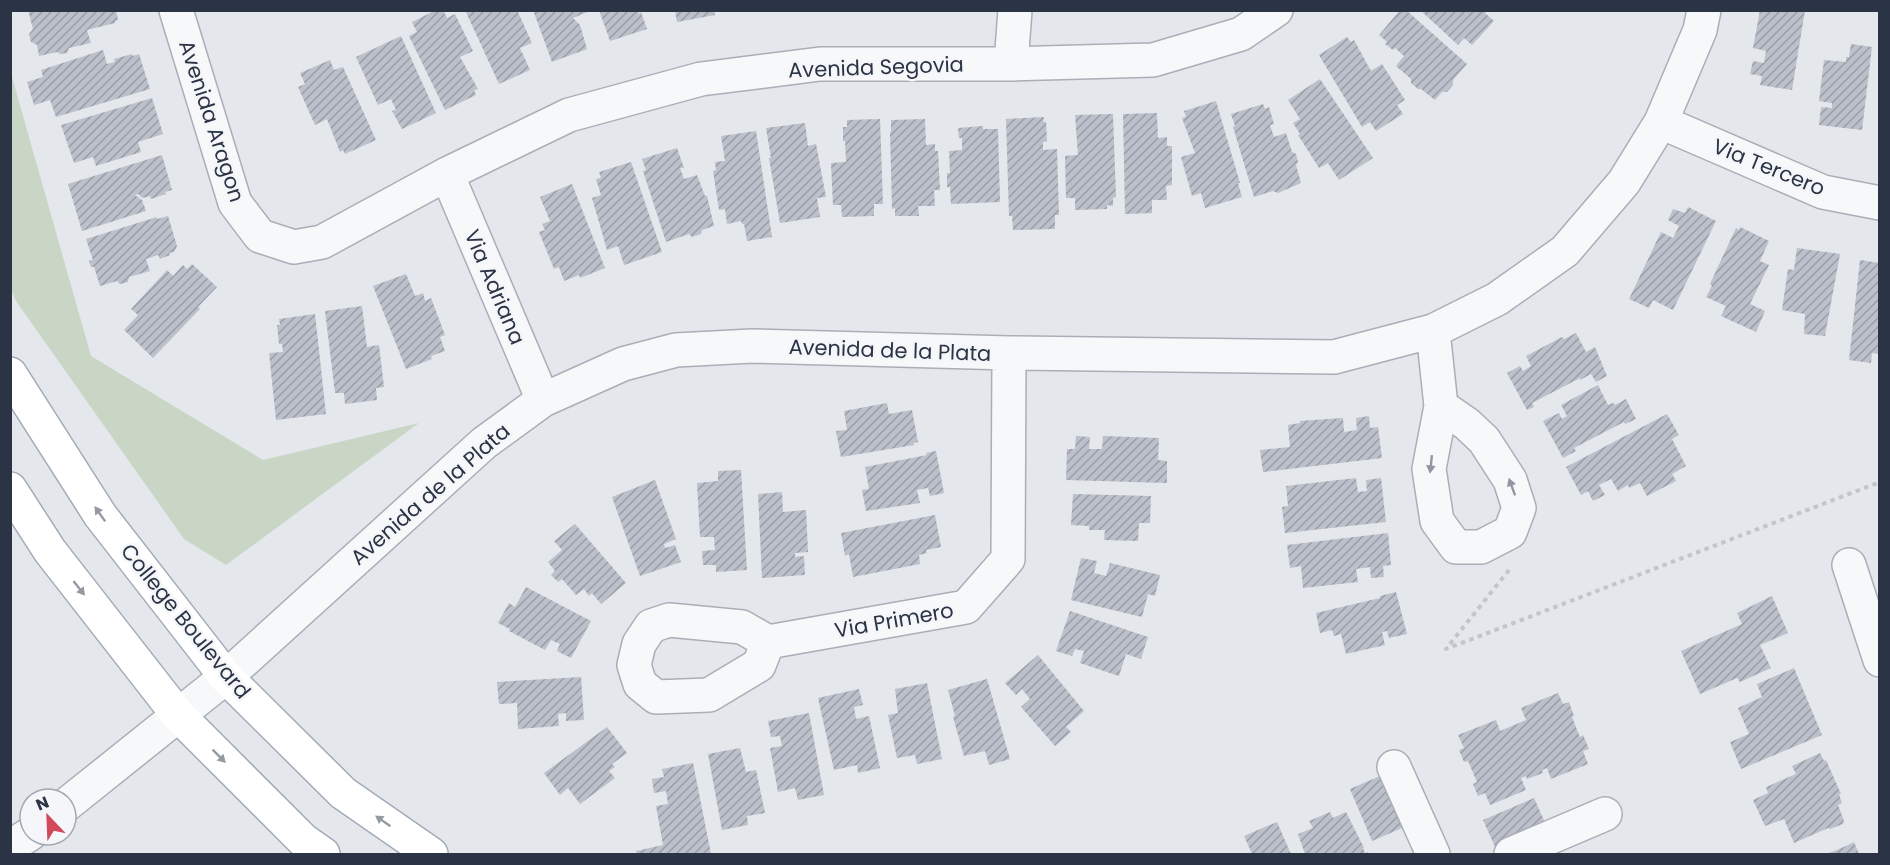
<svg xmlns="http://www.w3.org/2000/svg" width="1890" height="865" viewBox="0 0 1890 865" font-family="Poppins,sans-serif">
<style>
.park{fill:#c9d6c5}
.building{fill:url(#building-hatch)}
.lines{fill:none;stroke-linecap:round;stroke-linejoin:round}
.minor-casing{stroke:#a9aeb7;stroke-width:36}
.major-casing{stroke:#a3abb8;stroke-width:36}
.path{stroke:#c2c5cb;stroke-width:4;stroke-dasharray:4.5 4.5;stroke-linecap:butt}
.minor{stroke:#f7f8fa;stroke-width:33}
.major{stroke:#fff;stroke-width:33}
.oneway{fill:#9196a0}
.oneway2{fill:#959aa2}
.labels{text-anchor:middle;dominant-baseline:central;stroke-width:5;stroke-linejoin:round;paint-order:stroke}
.street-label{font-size:21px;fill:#2b3445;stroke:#f4f6f9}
</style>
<defs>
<pattern id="building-hatch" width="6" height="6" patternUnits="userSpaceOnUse" patternTransform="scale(1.5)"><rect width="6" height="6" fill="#bbc0ca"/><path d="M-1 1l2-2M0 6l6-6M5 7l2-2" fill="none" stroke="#989da6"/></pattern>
</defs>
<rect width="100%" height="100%" fill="#e4e7ec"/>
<path class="park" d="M10 70 91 356 263 460 419 423 226 565 184 539 16 301 10 287Z"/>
<path class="building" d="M28 10H116L118 20 115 21V23L87 30 91 43 69 48 67 53 60 54 57 52 39 56 37 45 31 42 29 34 33 29Z
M436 10H443L447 18 455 14 473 51 460 57 478 89 474 90 476 95 445 110 409 36 417 32 412 22Z
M465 10H517L532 43 520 48 530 70 499 84Z
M533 10H592L573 18 580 25 587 49 552 62Z
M599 10H638L639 14 641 12 647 29 610 41Z
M675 10H714L715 15 677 22Z
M1400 10H1406L1467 64 1453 80V85L1447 92H1442L1435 100 1421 89H1418L1411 83V79L1396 66 1404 56 1395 48 1393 50 1385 44 1387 42 1379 35Z
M1420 10H1488L1485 13 1494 21 1472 45 1464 38 1458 45Z
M1760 10H1805L1792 90 1760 85 1762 76 1750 74 1753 61 1764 63 1766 51 1753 48Z
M401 36 436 113 402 129 392 111 396 110 391 99 378 105 356 57Z
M1347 37 1351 42 1354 40 1371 71 1382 64 1405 100 1397 105 1403 114 1376 131 1370 122 1362 127 1319 55Z
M1851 44 1872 47 1862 130 1819 125 1821 107 1832 108V103L1819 101 1824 60 1846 62V57H1849Z
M103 50 107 64 115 62 114 59 132 54 133 56 139 54 150 89 56 117 50 100 34 105 27 82 43 77 41 70Z
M330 60 334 70 343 67 376 140 345 154 343 150 340 152 327 119 315 125 298 87 305 84 300 73Z
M1320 79 1373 158 1339 180 1328 163 1319 168 1298 135 1300 134 1293 123 1300 119 1288 100Z
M152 98 163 134 138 142 141 152 96 166 93 157 74 163 61 125Z
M1216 101 1240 183H1238L1242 197 1205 208 1201 193 1192 196 1181 157 1195 153 1182 118 1186 117 1184 111Z
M1263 104 1265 109 1269 107 1274 124 1270 125 1274 137 1286 133 1292 152 1296 154 1298 162 1296 165 1301 183 1278 193 1273 191 1254 197 1233 127 1235 126 1231 114Z
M1157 113 1158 138 1167 137V146H1172V185L1166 186 1167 200H1152V213L1125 214 1123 114Z
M1113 114 1116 197 1113 198V206L1107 205V209L1075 210V198H1066L1065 156 1078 155 1075 115Z
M1044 117 1043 122H1046L1047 141 1043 142V150L1057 149 1059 215H1055V229L1013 230 1012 216H1009L1006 119Z
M880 119 883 204H874V216L842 217 841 205H833L831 163 846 162 845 141H843V127H847V120Z
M925 119 926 145 935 144V151H938L940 190H934L935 206H918L919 216H895V208L892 209 890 132H891V120Z
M805 123 808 146 816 144 826 197 817 198 820 217 780 223 769 158H771L766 128Z
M983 126V129H998L1000 202 951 204 950 187H947V173H950L949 151 962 150V138H959L958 128Z
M756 131 772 237 747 241 744 224H742L741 221 727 224 725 209 719 210 713 171 716 170 715 162 725 161 721 136Z
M677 148 684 168H680L684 179 697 175 705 196H707L714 226 702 230 701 234 692 237 689 234 666 242 643 171 646 170 642 159Z
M162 155 172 190 165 192 166 194 151 199 150 196 143 198 138 194 135 195 142 200 146 211 82 231 68 184Z
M631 162 662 252 624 265 618 246 607 250 592 198 601 195 596 179 601 178 599 172Z
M572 184 605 268 580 278 579 275 564 281 559 267 554 269 539 232 545 230 542 224 550 221 540 197Z
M1688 207 1716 221 1673 310 1653 300 1649 308 1629 299 1661 232 1673 238 1679 226 1668 220 1673 209 1685 213Z
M168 216 177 246 174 252 169 253 170 255 160 259 158 255 146 259 150 271 129 277 128 282 120 284 117 281 100 286 94 267H91L89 261 93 260 86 239 157 217V219Z
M1740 227 1769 241 1760 261 1769 265 1750 304 1765 311 1756 332 1721 316 1726 306 1706 297 1712 286 1710 284 1736 228 1739 230Z
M1797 248 1840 254 1825 336 1804 334 1805 314 1782 310 1788 269 1794 270Z
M1860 260 1880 263V354L1872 353 1871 363 1849 360Z
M192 264 217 287 198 307 200 309 153 358 124 330 138 315 131 309 167 270 173 276 183 265 187 269Z
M406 274 415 296 423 293 425 301 431 298 445 335 440 337 445 351 431 356 432 359 406 369 373 286Z
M362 306 367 347 379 345 384 387 376 388 377 400 345 404 344 393H335L325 311Z
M315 314 326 414 276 420 269 353 283 352 282 344H279L277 325H280L279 319Z
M1576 333 1586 352 1595 347 1607 376 1596 382 1591 374 1580 380V378L1532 403 1534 407 1527 410 1507 373 1520 366 1523 371 1531 366 1526 356 1562 337 1564 339Z
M1598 385 1608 405 1613 403 1615 405 1626 399 1636 419 1625 424 1624 422 1574 448 1576 451 1563 458 1543 421 1559 413 1562 419 1567 416 1561 405Z
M887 403 889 414 912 410 918 442 913 443 914 445 841 457 836 431 847 430 844 411Z
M1667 414 1679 435 1672 439 1686 466 1672 474 1676 481 1647 496 1640 483 1629 488 1628 485 1618 491 1611 479 1599 485 1605 495 1593 501 1588 491 1581 495 1566 467Z
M1369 416 1370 428 1378 427 1382 458 1263 472 1260 450 1290 447 1288 425 1300 423V421L1343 418 1344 432 1357 430 1356 418Z
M1076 436 1090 437 1089 449H1102L1103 436 1159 438 1158 460 1167 461V483L1066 480 1067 449H1075Z
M936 451 944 493 930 496 928 488 917 490 920 503 866 511 862 490 869 489 865 467 927 455 926 453Z
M741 470 747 570 716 572V565H703L702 551 715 550 714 537H700L697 483 718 481V471Z
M1356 478 1358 492 1367 491 1366 480 1381 478 1386 522 1285 533 1282 507 1288 506 1286 486Z
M655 480 676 539 664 544 665 548 675 545 681 562 640 576 612 497Z
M782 492 783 512 806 510 808 552 795 553V557L804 556 805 575 762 578 758 494Z
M1073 494 1151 496 1150 523H1139L1138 541 1104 540 1105 530H1089V526L1071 525Z
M935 515 941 547 926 550 927 553 919 555 920 564 853 577 849 554 845 556 841 533Z
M575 524 626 583 601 604 592 593 589 596 584 589 576 595 562 579 558 582 551 575 555 571 548 562 562 550 554 541Z
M1388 533 1391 565 1383 566 1384 577 1371 578 1370 567 1356 569 1358 582 1303 588 1301 566 1290 568 1287 545Z
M1081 558 1097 561 1094 573 1106 576 1110 563 1160 575 1155 596 1148 594 1142 617 1071 600Z
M526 587 591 621 571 658 557 651 560 644 551 640 545 650 509 631 510 629 498 623 509 603 515 607Z
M1396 592 1407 634 1389 638 1387 631 1382 632 1385 645 1346 654 1341 634 1334 636 1332 630 1320 633 1316 613 1380 598V596Z
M1772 596 1788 633 1760 645 1771 668 1740 682 1737 678 1700 694 1681 651 1742 624 1737 613Z
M1070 611 1148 637 1141 659 1126 654 1119 676 1080 663 1084 651 1075 649 1072 656 1056 651Z
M1038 655 1084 711 1066 727 1071 732 1055 746 1021 707 1030 699 1022 689 1016 695 1005 683Z
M1794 668 1822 735 1741 769 1730 742 1749 734 1738 708 1762 697 1757 684Z
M581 677 584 720 566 721V713L558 714 559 726 518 729 517 703 499 704 497 682Z
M987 679 1010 759 989 765 985 751 964 756 953 717 955 716 948 690Z
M927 683 942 759 917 764 915 755 897 758 888 715 898 713 895 689Z
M859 689 863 705 854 707 856 719 869 716 880 768 858 773 857 765 834 770 818 698Z
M1558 693 1563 704 1569 702 1574 716 1572 717 1580 737 1583 735 1589 749 1583 751 1588 764 1551 779 1547 768 1542 770 1543 773 1527 779 1526 776 1521 778 1526 790 1490 805 1485 793 1478 796 1473 784 1477 782 1468 761 1464 762 1459 750 1464 748 1458 735 1496 720 1500 731 1526 720 1521 708Z
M809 713 824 795 798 800 795 788 778 792 770 748 782 746 780 736 771 737 768 721Z
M607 727 627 753 612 764 615 767 609 771 615 778 580 804 568 788 560 795 544 773Z
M740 748 746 772 756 770 765 813 747 816 748 825 722 830 708 754Z
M1820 753 1824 761 1826 760 1841 794H1839L1842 803 1838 805 1844 821 1843 824 1830 829 1828 828 1794 843 1784 819 1765 826 1753 800 1768 793 1766 787 1796 774 1792 766Z
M693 763 711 854H637L636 851 663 845 656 806 668 804 666 791 654 793 652 779 664 777 662 769Z
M1380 776 1402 828 1372 841 1350 789Z
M1534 798 1547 827 1496 849 1483 820Z
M1330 812 1333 818 1346 812 1364 848H1363L1365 853 1368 852 1369 854H1305L1298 834 1313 828 1309 821Z
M1277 822 1291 854H1252L1244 836Z
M1854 842 1859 854H1827L1846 846Z"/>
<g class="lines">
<g class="minor-casing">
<path id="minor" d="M176 10 235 203 260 236 294 247 322 242 447 174 569 115 701 79 820 64H1011L1153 60 1241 34 1276 10
M1011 64 1015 10
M1661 122 1823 192 1880 203
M447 174 543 400
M1433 331 1441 406 1429 469 1437 521 1456 547H1481L1510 532 1519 508 1510 480 1484 440 1467 424 1441 406
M1849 565 1880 660
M768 642 759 665 709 695 656 697 640 684 634 665 639 644 651 626 669 620 742 627 768 642 966 607 1008 559 1009 353
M1394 767 1433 854
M66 805 226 677 484 443 543 400 623 364 676 350 752 346 1009 353 1334 357 1433 331 1497 299 1565 251 1624 182 1661 122 1700 30 1704 10
M10 847 30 834
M1511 854 1605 814"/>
</g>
<g class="major-casing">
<path id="major" d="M10 374 100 515 226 677 343 793 431 854
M10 489 50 551 178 715 303 840 323 854"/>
</g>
<path class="path" d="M1509 570 1446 649 1880 482"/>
<use href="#minor" class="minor"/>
<use href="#major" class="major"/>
</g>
<defs><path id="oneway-solid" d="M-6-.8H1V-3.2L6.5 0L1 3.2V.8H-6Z" transform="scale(1.5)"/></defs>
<g class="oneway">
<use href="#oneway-solid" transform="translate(1431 464) rotate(96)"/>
<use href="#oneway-solid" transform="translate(1512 487) rotate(-110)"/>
</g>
<g class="oneway2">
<use href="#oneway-solid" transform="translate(100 514) rotate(-125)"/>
<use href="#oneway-solid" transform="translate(79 588) rotate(52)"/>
<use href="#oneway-solid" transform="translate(219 756) rotate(45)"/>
<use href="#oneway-solid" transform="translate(383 821) rotate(-145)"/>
</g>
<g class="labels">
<g class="street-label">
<text transform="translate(876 67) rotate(-2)">Avenida Segovia</text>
<text transform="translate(212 121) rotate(72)">Avenida Aragon</text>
<text transform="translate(1769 167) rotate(22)">Via Tercero</text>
<text transform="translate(495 287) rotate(67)">Via Adriana</text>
<text transform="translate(890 350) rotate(2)">Avenida de la Plata</text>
<text transform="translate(430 494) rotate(-41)">Avenida de la Plata</text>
<text transform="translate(894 620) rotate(-10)">Via Primero</text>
<text transform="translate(186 621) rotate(51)">College Boulevard</text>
</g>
</g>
<rect width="1890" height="865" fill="none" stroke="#2b3445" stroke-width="24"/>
<g transform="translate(48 817) rotate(337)"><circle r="28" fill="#f4f6f9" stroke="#a4a8b1" stroke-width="1.5"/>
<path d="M0-4.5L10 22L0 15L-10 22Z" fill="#d1495b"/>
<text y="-9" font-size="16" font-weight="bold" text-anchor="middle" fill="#2b3445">N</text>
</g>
</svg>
